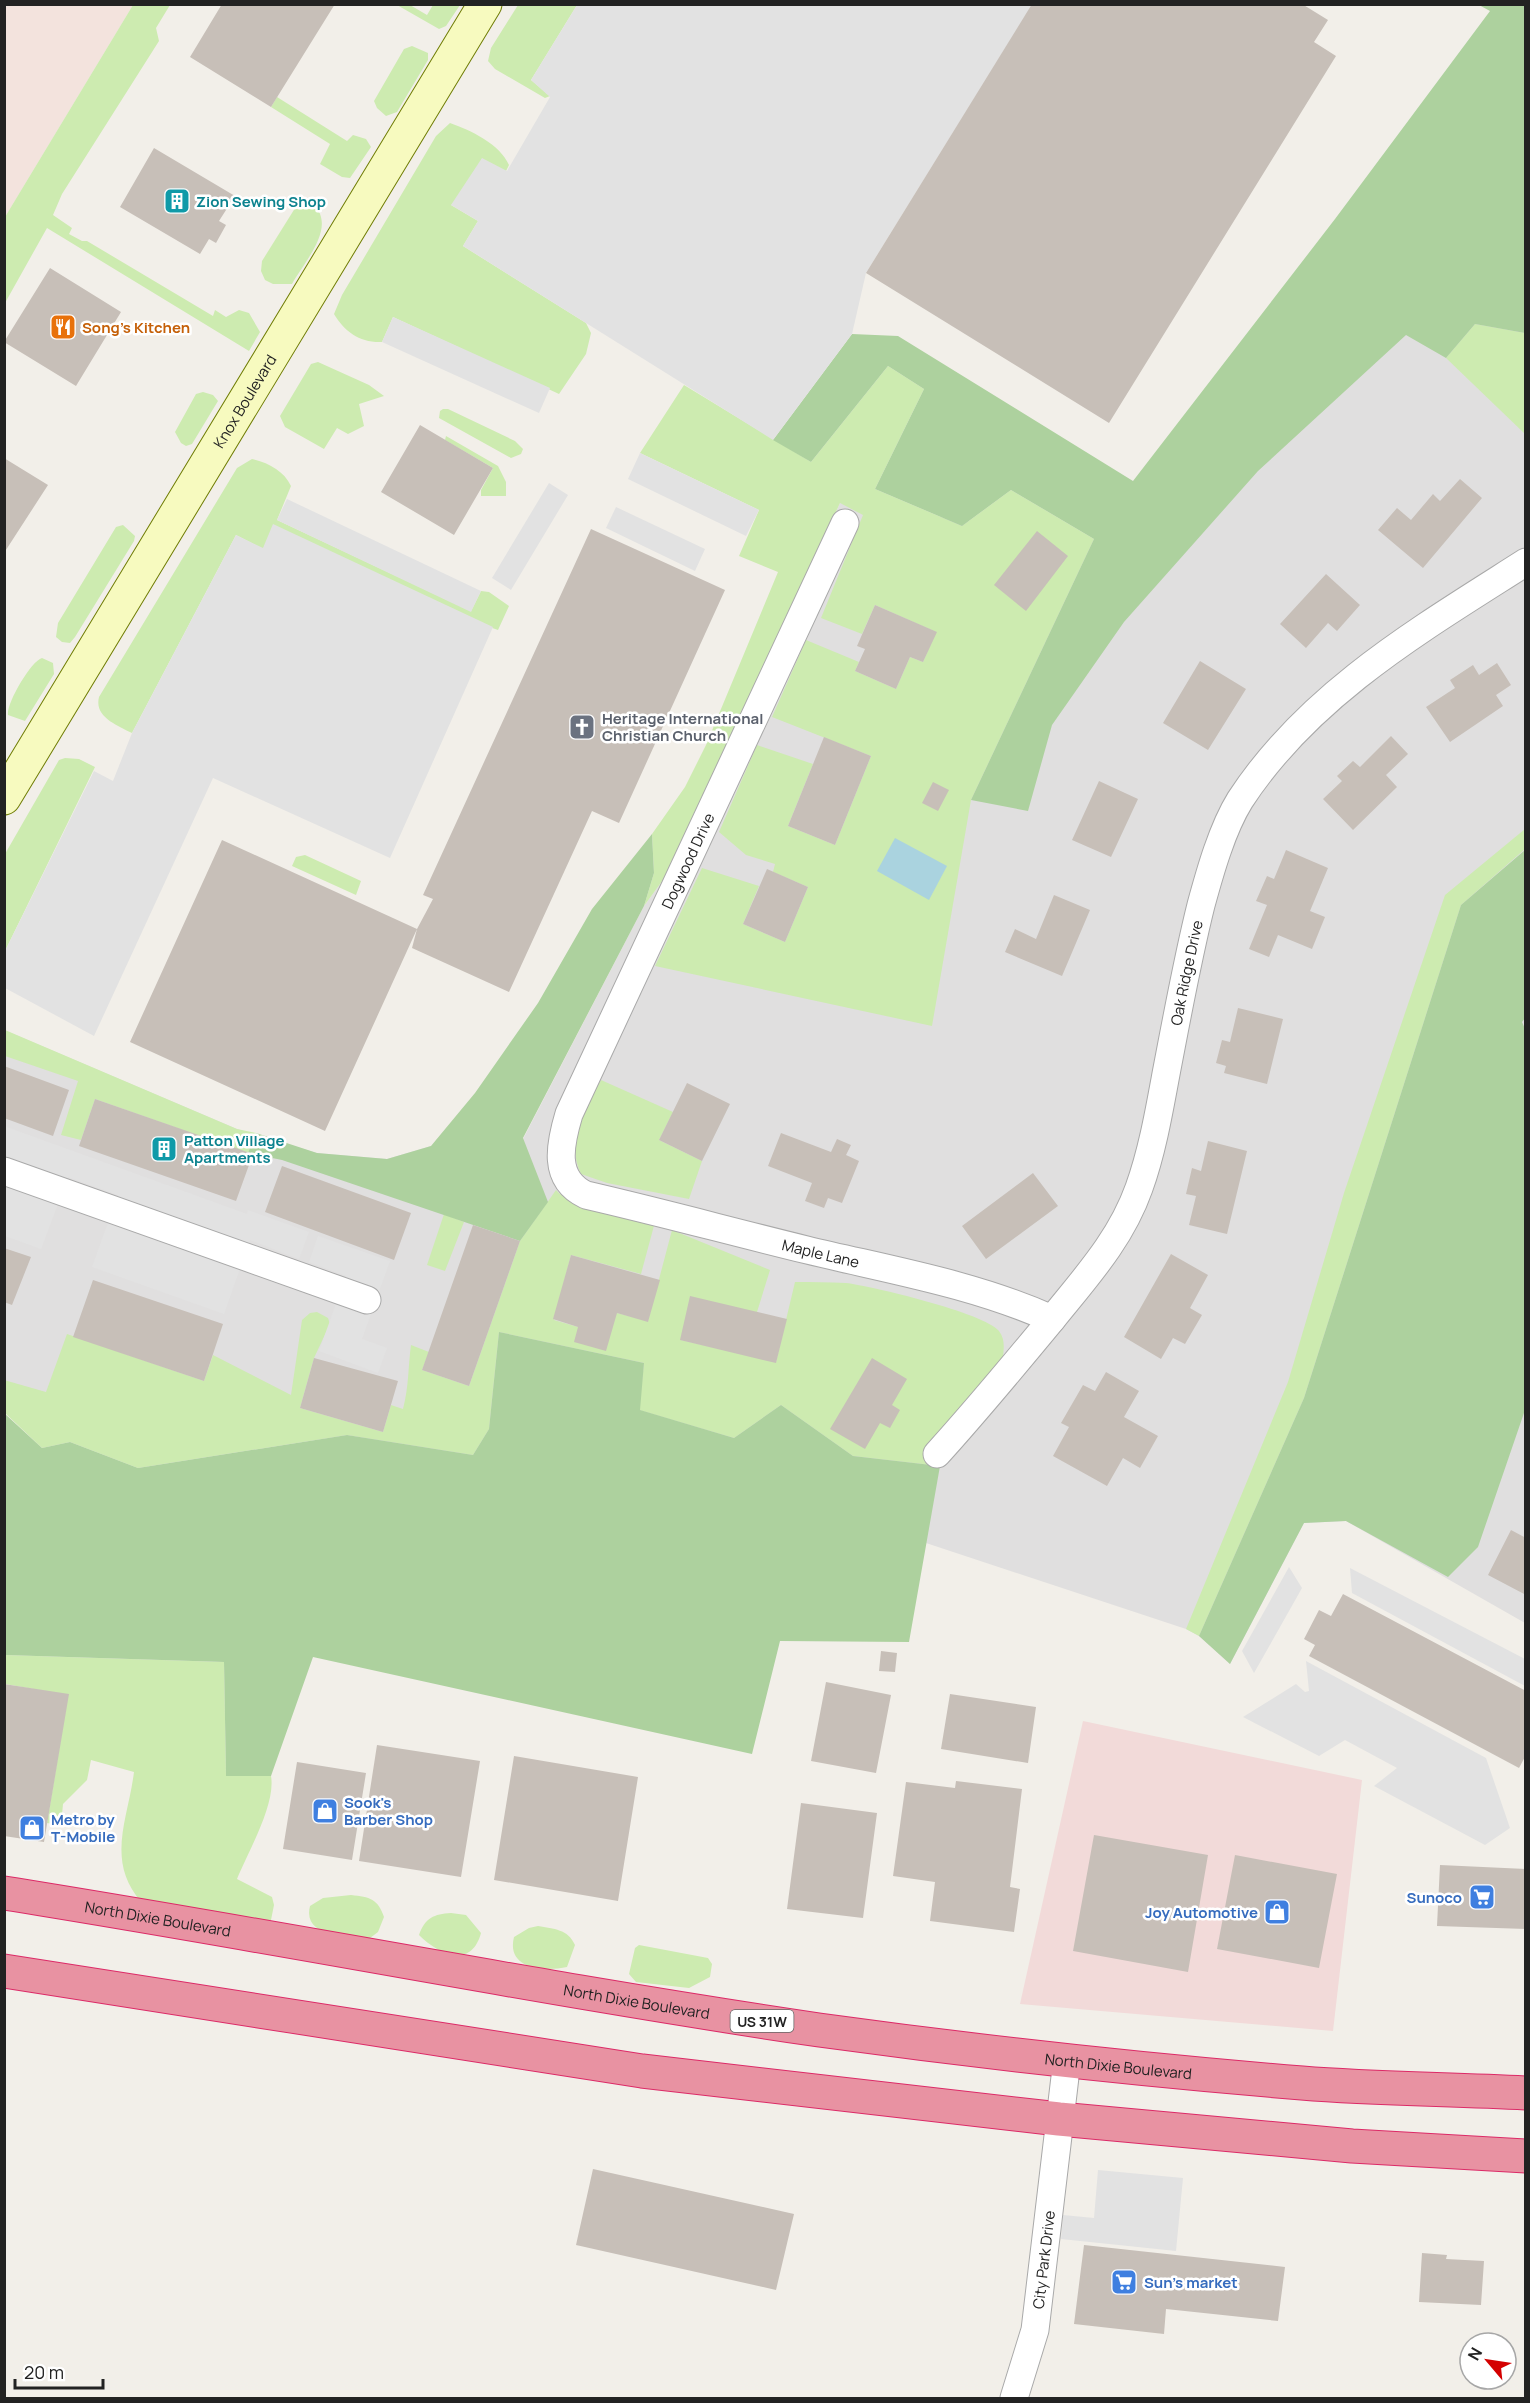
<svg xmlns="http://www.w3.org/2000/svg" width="1530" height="2403" viewBox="0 0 1530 2403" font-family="Manrope,sans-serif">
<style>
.residential{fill:#e0dfdf}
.commercial{fill:#f2dad9}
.military{fill:#f3e3dd}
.grass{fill:#cdebb0}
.forest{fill:#add19e}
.parking{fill:#e2e2e2}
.water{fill:#aad3df}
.building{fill:#c7bfb8}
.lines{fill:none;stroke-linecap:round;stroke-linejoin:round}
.street-casing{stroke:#a9a9a9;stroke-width:29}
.secondary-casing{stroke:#707d05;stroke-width:35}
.highway-casing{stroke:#dc2a67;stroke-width:35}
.street{stroke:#fff;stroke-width:27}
.secondary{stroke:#f7fabf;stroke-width:33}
.highway{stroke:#e892a2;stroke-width:33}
.labels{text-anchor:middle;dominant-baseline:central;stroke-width:5;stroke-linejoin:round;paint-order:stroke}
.shield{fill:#fff;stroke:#646464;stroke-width:1.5}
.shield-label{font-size:14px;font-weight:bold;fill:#222}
.culture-label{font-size:15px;font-weight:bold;fill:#0d838f;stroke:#fff;text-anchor:start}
.food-label{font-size:15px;font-weight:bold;fill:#c56008;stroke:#fff;text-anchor:start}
.street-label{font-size:15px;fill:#222;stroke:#fff}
.worship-label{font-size:15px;font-weight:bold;fill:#5b616d;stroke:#fff;text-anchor:start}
.shop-label{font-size:15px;font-weight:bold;fill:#366cbe;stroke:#fff;text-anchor:start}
</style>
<rect width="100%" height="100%" fill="#f2efe9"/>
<path class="residential" d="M1525 301V1623L1346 1521 1304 1523 1230 1664 1199 1636 1186 1629 926 1543 347 1435 251 1449 5 1413 4 1030 237 1129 317 1153 387 1159 431 1146 523 1139 644 906 671 869 840 503 1094 539 1372 305Z"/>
<path class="commercial" d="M1083 1721 1362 1780 1333 2031 1020 2004Z"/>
<path class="military" d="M5 5H133L5 217Z"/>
<path class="grass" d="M133 5H170L156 28 159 41 62 194 53 215 72 228 69 234 82 241H87L213 316 215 310 226 317 239 310 249 313 260 332 249 351 47 228 5 303V217Z
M397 5H410L427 15 433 5H460L446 26 439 29Z
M518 5H577L531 80 550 96 545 98 495 69 488 61 491 48Z
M412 46 428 53V60L397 112 386 116 377 108 374 101 404 49Z
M277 97 347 141 353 135 366 139 371 147 350 178 342 177 320 164 330 144 271 107Z
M450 123C470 130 500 144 509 165L506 171 451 205 478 221 463 246 586 323 591 333 586 354 559 394 393 317 382 342C360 343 345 332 334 314L342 295 436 136Z
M307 200C342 221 306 259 292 284H273L265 280 261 271 262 261 297 205Z
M1475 324 1525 333V434L1446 358Z
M318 362 369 385 384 396 359 404 364 426 348 434 337 428 324 449 285 427 280 416 311 364Z
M888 366 924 389 875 489 962 526 1011 490 1094 539 971 800 932 1026 655 966 702 868 759 886 743 924 785 942 808 887 773 872 775 864 746 855 719 832 757 745 813 764 788 826 835 845 871 756 772 717 806 640 859 662 855 671 896 689 910 657 923 662 936 632 875 605 862 634 821 618 863 515 840 503 671 869 644 906 654 873 652 834 685 787 706 745 778 572 739 556 759 510 640 453 684 385 811 462Z
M203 392 213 395 218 401 192 444 186 446 181 443 175 432 196 394Z
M443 409H448L515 441 523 449 521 454 511 458 439 418 440 411Z
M446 436 498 466 506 482V496H481V490L493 468 445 440Z
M252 459C269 463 284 471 291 486L277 520 471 611 481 591 489 592 509 606 498 630 263 549 236 535 132 733C117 725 94 717 99 697L237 468Z
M123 525 135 536 134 541 75 637 70 643 62 642 56 637 58 623 116 527Z
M42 658 53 663 54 674 25 721 8 715C6 704 31 661 42 658Z
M65 758 79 759 95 767 5 951V854L59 760Z
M1525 829V849L1461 905 1304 1398 1199 1636 1186 1629 1288 1382 1344 1193 1445 895Z
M305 855 361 881 356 895 292 866 296 857Z
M5 1030 237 1129 256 1133 248 1153 95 1099 81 1140 61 1135 78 1081 5 1056Z
M601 1080 673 1112 659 1140 702 1161 689 1199 607 1183 581 1174C565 1141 585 1110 601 1080Z
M556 1190C570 1208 632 1217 655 1222L641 1274 571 1255 554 1320 578 1327 617 1313 648 1321 672 1230 770 1270 757 1312 681 1340 776 1362 795 1282C812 1282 829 1282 846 1283 871 1286 985 1313 999 1331 1005 1339 1004 1347 1003 1357L940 1466 853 1456 781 1405 734 1438 639 1410 644 1363 499 1332 489 1429 473 1455 347 1435 138 1468 70 1442 42 1448 5 1413 4 1380 46 1392 67 1334 204 1381 213 1355 291 1395 302 1320 310 1313 317 1312 328 1318 330 1324 314 1358 300 1408 383 1432 391 1405 403 1409C409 1386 408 1367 411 1345L429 1352 422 1370 469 1386 520 1241Z
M444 1214 464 1222 445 1271 427 1265Z
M4 1655 224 1662 226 1776H271C276 1804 248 1852 237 1879L272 1897 274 1905 271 1920 255 1924 142 1903C105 1861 128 1820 134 1772L91 1760 87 1780 63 1804 61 1825 47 1823 68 1695 5 1684Z
M351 1895C370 1897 378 1899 384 1917L378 1932 370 1938C348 1935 302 1938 310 1906L323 1898Z
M451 1913 466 1915 481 1933C471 1970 438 1954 419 1935 425 1918 434 1914 451 1913Z
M538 1926C554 1929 568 1929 575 1945L567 1967C543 1972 506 1969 514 1937L529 1928Z
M639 1945 708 1958 712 1964 710 1977 689 1988 636 1982 629 1974 635 1948Z"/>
<path class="forest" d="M1479 5H1525V333L1475 324 1446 358 1406 335 1258 471 1124 622 1052 725 1028 811 971 800 1094 539 1011 490 962 526 875 489 924 389 888 366 811 462 773 440 852 334 898 336 1133 481 1335 219 1490 11Z
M652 834 654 873 644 906 523 1138 548 1202 520 1241 282 1160 248 1153 256 1133 317 1153 387 1159 431 1146 475 1093 538 1003 592 909Z
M1525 850 1526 1017 1522 1022 1526 1031 1525 1410 1478 1547 1448 1577 1346 1521 1304 1523 1230 1664 1199 1636 1304 1398 1461 905Z
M499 1332 644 1363 640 1410 734 1438 781 1405 853 1456 940 1466 909 1642 780 1641 752 1754 313 1657 271 1776H226L224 1662 5 1655 4 1413 42 1448 70 1442 138 1468 347 1435 473 1455 489 1429Z"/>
<path class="parking" d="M577 5H1032L866 273 852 334 773 440 463 246 478 221 451 205 482 158 507 171 550 97 531 80Z
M393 317 550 388 539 413 382 342Z
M640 453 759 510 746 536 628 479Z
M549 483 568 495 511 590 492 578Z
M287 499 481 591 471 612 277 520Z
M616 507 705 549 695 571 606 528Z
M273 524 493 627 390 858 213 778 94 1036 5 988V951L94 771 113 781 132 733 236 535 263 548Z
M4 1126 247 1214 248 1210 309 1232 299 1259 250 1240 224 1314 92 1267 118 1195 68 1177 41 1249 5 1236Z
M318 1236 390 1261 362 1339 387 1348 378 1373 319 1351 346 1276 309 1262Z
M1289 1567 1302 1588 1254 1673 1242 1651Z
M1350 1568 1525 1659V1686L1352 1593Z
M1306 1661 1486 1758 1510 1828 1485 1845 1374 1786 1397 1768 1345 1740 1319 1756 1243 1717 1296 1684 1305 1692 1309 1691Z
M1098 2170 1183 2178 1176 2251 1061 2239 1063 2215 1094 2218Z"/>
<path class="water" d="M895 838 947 866 929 900 877 871Z"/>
<path class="building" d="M222 4H335L271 107 190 57Z
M1032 4H1302L1328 20 1314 42 1336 56 1109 423 866 273Z
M154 148 235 196 219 221 226 225 216 243 209 239 200 254 120 207Z
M50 268 121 312 76 386 4 342Z
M420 425 493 468 454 535 381 492Z
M4 458 48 485 4 553Z
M1460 479 1482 498 1423 568 1378 530 1397 508 1411 520 1433 494 1440 501Z
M591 529 725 590 619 823 592 811 509 992 412 948 417 929 433 899 423 895Z
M1037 531 1068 556 1026 611 994 585Z
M1326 574 1360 605 1337 631 1328 623 1306 648 1280 624Z
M875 605 937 632 923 662 910 657 896 689 855 671 865 649 857 646Z
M1200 661 1246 689 1208 750 1163 723Z
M1497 663 1511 685 1496 695 1503 706 1450 742 1426 707 1455 688 1450 680 1473 665 1479 675Z
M1391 736 1408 754 1386 775 1397 787 1353 830 1323 799 1342 781 1337 776 1353 761 1360 767Z
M824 737 871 756 835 845 788 826Z
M1099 781 1138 799 1111 857 1072 840Z
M933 782 949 790 938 811 922 803Z
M222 840 417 929 325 1131 130 1042Z
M1286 850 1328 868 1310 911 1325 917 1312 949 1278 935 1269 957 1249 949 1267 905 1256 901 1267 876 1274 879Z
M767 869 808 887 785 942 743 924Z
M1054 895 1090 910 1062 976 1005 952 1015 929 1036 939Z
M1238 1008 1283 1019 1267 1084 1224 1073 1226 1066 1216 1063 1222 1040 1230 1042Z
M4 1066 69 1090 53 1136 4 1118Z
M687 1083 730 1104 702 1161 659 1140Z
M95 1099 253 1154 236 1201 79 1146Z
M781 1133 831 1152 837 1139 851 1145 846 1155 859 1161 842 1203 828 1198 824 1208 805 1201 812 1183 768 1166Z
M1208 1141 1247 1151 1227 1234 1189 1225 1196 1196 1186 1194 1192 1168 1201 1171Z
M282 1166 411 1213 394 1260 265 1212Z
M1033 1173 1058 1206 986 1259 962 1226Z
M473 1225 520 1241 469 1386 422 1370Z
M4 1248 31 1257 12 1305 4 1302Z
M1171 1254 1208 1275 1190 1308 1202 1315 1185 1344 1173 1338 1161 1359 1124 1337Z
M571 1255 660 1280 648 1322 617 1313 606 1351 574 1342 578 1327 553 1319Z
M93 1280 223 1324 204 1381 73 1337Z
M690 1296 787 1319 776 1363 680 1340Z
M314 1358 398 1381 383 1432 300 1408Z
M872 1358 907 1379 892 1405 900 1410 890 1428 880 1423 865 1449 830 1429Z
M1106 1372 1139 1391 1124 1417 1158 1436 1140 1468 1123 1458 1107 1486 1053 1456 1069 1427 1061 1423 1083 1385 1095 1391Z
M1511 1530 1526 1538V1595L1488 1575Z
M1343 1594 1526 1691V1755L1519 1768 1309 1656 1315 1645 1304 1639 1319 1610 1331 1616Z
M881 1651 897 1653 895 1672 879 1671Z
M826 1682 891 1695 876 1773 811 1761Z
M4 1684 69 1694 44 1842 4 1836Z
M950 1694 1036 1707 1028 1763 941 1749Z
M377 1745 480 1761 461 1877 359 1861Z
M514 1756 638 1777 618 1901 494 1880Z
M297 1762 366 1773 352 1860 283 1849Z
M956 1781 1022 1789 1010 1887 1020 1889 1014 1932 930 1921 935 1882 893 1876 906 1782 955 1788Z
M801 1803 877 1813 863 1918 787 1909Z
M1094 1835 1208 1855 1188 1972 1073 1951Z
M1235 1855 1337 1874 1319 1968 1217 1949Z
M1440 1865 1526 1869V1929L1437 1926Z
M593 2169 794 2214 776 2290 576 2245Z
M1084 2245 1285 2267 1278 2321 1166 2309 1164 2334 1074 2324Z
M1422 2253 1447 2255 1446 2259 1484 2261 1481 2305 1419 2302Z"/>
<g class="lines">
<g class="street-casing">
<g id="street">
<path id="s1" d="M845 523 569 1114C560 1144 552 1179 586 1195 660 1212 733 1232 807 1250 890 1270 974 1284 1052 1319"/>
<path d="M4 1171 367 1300"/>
<path id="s2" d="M937 1454C977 1410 1015 1364 1053 1318 1086 1277 1121 1239 1139 1188 1152 1152 1159 1112 1166 1074 1177 1017 1187 961 1201 905 1210 872 1222 829 1240 800 1309 694 1421 629 1526 562"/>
<path id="s3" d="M1014 2398 1035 2330 1067 2060"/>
</g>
</g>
<g class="secondary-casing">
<g id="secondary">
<path id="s4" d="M4 798 485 4"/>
</g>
</g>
<g class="highway-casing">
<g id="highway">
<path id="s5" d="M4 1893C276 1936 546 1990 819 2030 979 2052 1141 2070 1302 2083 1376 2089 1451 2089 1526 2093"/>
<path d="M4 1971 642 2071 1059 2119 1352 2146 1526 2156"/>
</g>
</g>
<use href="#street" class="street"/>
<use href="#secondary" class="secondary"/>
<use href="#highway" class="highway"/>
</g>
<defs>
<g id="building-square" transform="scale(1.35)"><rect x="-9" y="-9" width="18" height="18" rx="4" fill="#0f9aa8" stroke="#fff"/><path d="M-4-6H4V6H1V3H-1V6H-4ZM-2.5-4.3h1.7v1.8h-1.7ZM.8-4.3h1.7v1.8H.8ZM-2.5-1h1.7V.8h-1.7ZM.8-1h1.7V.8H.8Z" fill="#fff"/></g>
<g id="restaurant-square" transform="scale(1.35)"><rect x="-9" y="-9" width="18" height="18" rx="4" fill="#e8710a" stroke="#fff"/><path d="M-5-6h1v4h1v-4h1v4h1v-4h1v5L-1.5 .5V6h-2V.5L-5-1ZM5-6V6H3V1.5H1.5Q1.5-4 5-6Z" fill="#fff"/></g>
<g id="church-square" transform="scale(1.35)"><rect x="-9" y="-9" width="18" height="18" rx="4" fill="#6b7280" stroke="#fff"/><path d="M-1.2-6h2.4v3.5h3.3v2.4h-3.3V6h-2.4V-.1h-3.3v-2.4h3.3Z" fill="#fff"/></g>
<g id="shop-square" transform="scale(1.35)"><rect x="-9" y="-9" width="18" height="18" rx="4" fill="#3f7fe0" stroke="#fff"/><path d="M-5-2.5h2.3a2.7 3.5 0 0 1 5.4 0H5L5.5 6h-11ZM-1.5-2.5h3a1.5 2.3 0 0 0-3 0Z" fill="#fff"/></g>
<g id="supermarket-square" transform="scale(1.35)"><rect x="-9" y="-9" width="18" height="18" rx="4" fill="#3f7fe0" stroke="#fff"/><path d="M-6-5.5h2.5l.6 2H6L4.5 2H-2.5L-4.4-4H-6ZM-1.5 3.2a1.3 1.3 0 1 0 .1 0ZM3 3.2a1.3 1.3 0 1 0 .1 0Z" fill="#fff"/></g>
</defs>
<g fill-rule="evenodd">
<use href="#building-square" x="177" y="201"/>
<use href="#restaurant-square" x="63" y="327"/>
<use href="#church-square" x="582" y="727"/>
<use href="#building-square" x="164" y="1149"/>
<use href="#shop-square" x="325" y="1811"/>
<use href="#shop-square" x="32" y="1828"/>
<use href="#supermarket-square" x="1482" y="1897"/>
<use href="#shop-square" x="1277" y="1912"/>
<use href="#supermarket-square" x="1124" y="2282"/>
</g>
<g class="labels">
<rect class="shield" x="730.5" y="2010" width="63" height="22" rx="4.5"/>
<g class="shield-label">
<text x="762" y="2021">US 31W</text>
</g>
<g class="culture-label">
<text x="196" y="201">Zion Sewing Shop</text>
<text x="184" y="1140">Patton Village<tspan x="184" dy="17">Apartments</tspan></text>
</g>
<g class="food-label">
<text x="82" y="327">Song's Kitchen</text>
</g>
<g class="street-label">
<text stroke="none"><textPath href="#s4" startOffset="464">Knox Boulevard</textPath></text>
<text transform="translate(688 861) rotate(-65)">Dogwood Drive</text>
<text stroke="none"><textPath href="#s2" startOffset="556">Oak Ridge Drive</textPath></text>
<text stroke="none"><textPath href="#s1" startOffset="986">Maple Lane</textPath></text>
<text stroke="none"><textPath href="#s5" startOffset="156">North Dixie Boulevard</textPath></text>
<text stroke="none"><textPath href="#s5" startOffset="642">North Dixie Boulevard</textPath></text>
<text stroke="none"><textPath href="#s5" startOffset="1128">North Dixie Boulevard</textPath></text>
<text stroke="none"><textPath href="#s3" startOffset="142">City Park Drive</textPath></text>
</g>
<g class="worship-label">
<text x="602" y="718">Heritage International<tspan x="602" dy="17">Christian Church</tspan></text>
</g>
<g class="shop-label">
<text x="344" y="1802">Sook's<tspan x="344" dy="17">Barber Shop</tspan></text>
<text x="51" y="1819">Metro by<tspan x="51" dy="17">T-Mobile</tspan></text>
<text x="1462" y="1897" text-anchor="end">Sunoco</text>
<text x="1258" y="1912" text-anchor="end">Joy Automotive</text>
<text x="1144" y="2282">Sun’s market</text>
</g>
</g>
<rect width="1530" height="2403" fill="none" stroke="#222222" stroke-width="12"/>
<g transform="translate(1488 2361) rotate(299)"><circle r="28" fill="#ffffff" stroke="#a7a7a7" stroke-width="1.5"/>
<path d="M0-4.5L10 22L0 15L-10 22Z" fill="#d40000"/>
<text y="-9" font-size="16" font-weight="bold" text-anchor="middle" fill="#222222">N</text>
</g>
<path d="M15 2379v9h88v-9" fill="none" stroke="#222222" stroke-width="3"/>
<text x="24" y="2379" font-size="18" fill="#222222" stroke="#ffffff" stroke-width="4.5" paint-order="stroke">20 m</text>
</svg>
